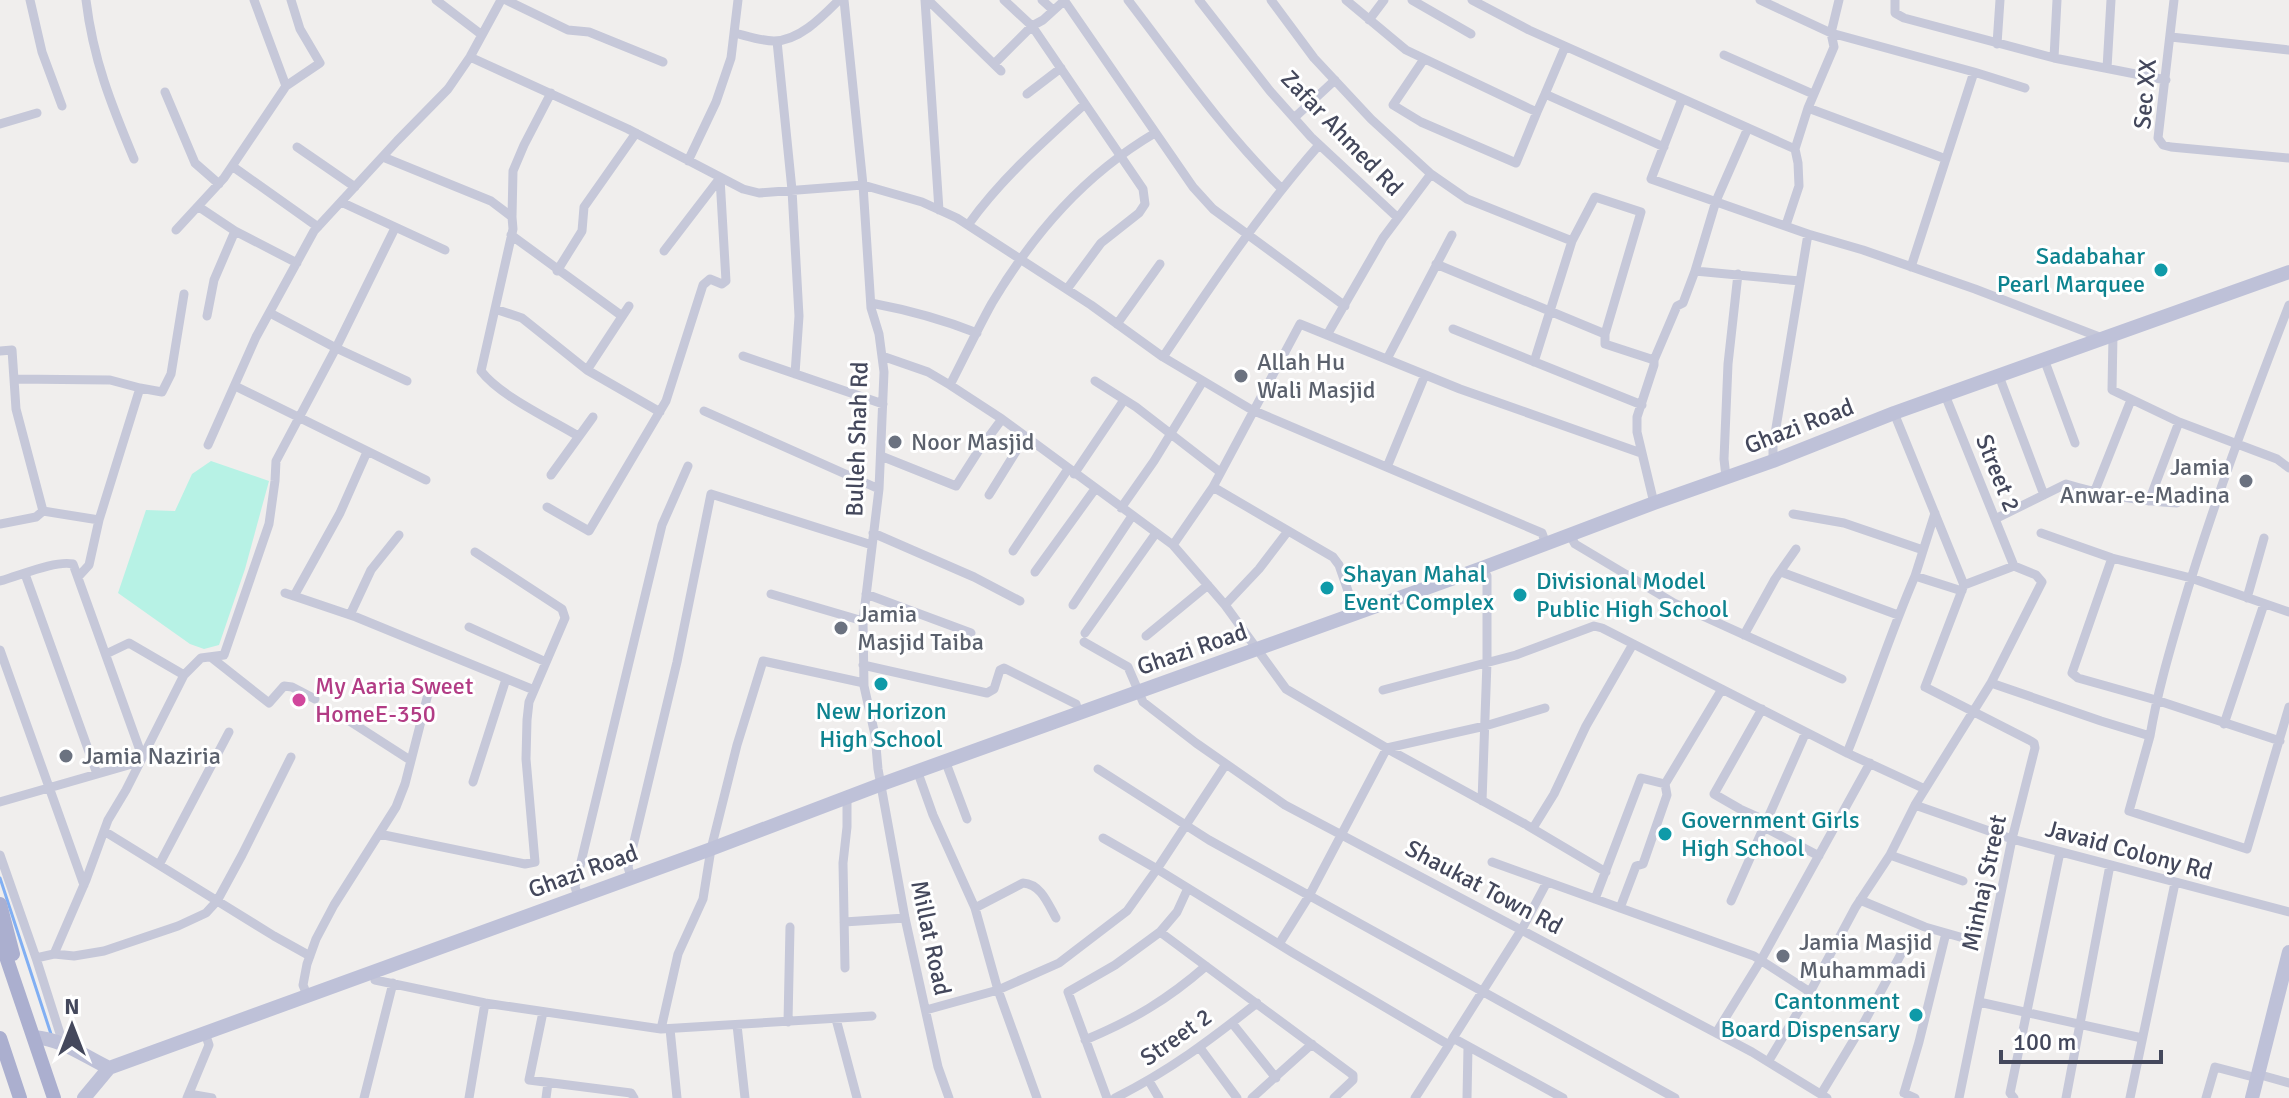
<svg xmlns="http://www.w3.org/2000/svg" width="2289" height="1098" viewBox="0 0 2289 1098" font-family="Signika,sans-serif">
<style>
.green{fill:#b7f2e5}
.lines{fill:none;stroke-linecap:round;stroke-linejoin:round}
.stream{stroke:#81aff3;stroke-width:3}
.street{stroke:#c6c8d9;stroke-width:9}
.secondary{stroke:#bec1d8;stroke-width:14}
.primary{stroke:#abafcf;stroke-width:14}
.culture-dot{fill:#0f9aa8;stroke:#fff;stroke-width:3}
.worship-dot{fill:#6b7280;stroke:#fff;stroke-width:3}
.hotel-dot{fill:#d1479c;stroke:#fff;stroke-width:3}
.labels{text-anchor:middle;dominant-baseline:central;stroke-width:6;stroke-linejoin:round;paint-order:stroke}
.street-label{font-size:24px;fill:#44485c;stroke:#fff}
.culture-label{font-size:24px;fill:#0d838f;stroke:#fff;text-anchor:start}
.worship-label{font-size:24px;fill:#5b616d;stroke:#fff;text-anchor:start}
.hotel-label{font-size:24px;fill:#b23c85;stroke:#fff;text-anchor:start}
</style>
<rect width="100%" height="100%" fill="#f0eeed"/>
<path class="green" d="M211 461 269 481 245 569 219 645 204 649 190 644 118 593 146 510 175 511 192 474Z"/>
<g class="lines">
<path class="stream" d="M0 878 51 1034"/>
<path class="street" d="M30 0 42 52 62 106
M86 0C93 59 111 104 134 159
M254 0 286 86
M436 0 482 35
M506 0 568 30 589 32 663 62
M844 0 863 185 871 308 879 334 884 372 879 489 863 621 864 686 875 735 878 769 905 918 938 1067 949 1098
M925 0 939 210
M928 0 1001 71
M1004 0 1032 26 1043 20 1065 0
M1042 0 1053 10
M1064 0 1193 187 1213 209 1345 306
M1128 0C1177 64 1223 131 1281 188
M1199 0 1270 91 1311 137 1398 218
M1271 0 1314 58 1371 119 1431 174 1383 238 1327 335
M1346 0 1406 50 1528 108 1537 112 1545 94 1664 147
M1412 0 1471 34
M1472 0 1529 30 1795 149
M1760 0 1831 33 1974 72 2025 88
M1895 0V13L1904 18 2054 58 2166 80
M2174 0 2158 138 2163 145 2171 147 2289 158
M1369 20 1384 0
M735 33C747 36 761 41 774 41 799 41 822 17 839 0
M2171 37 2289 50
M777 41 792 190 799 316 795 374
M1997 44 2000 0
M1724 55 1813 94
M470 57 628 129 743 189 759 193 863 185 922 202 957 218 1091 305 1163 357 1252 410 1542 533 1546 544
M2054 58 2057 0
M1424 59 1393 105 1421 122 1516 163 1537 112
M994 64 1032 26 1143 189 1145 204 1139 213 1101 243 1067 289
M2107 68 2111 0
M165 92 195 163 219 184
M1027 94 1061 68
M1545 94 1565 47
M1682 99 1651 179 1808 234 1863 250 1975 289 2102 338
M1808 108 1946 159
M1294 118 1335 80
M0 124 37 113
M1748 128 1716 201 1695 271 1800 281
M297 147 355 187
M383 157 491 201 512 217 513 229 481 371C500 396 550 419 578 436
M688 161 716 102 731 58 738 0
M232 166 318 227
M1431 174 1467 199 1572 241
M341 202 445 250
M199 207 235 231 297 263
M512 217 513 171 524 145 551 93
M968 225C1001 179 1043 142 1085 104
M1786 225 1799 186 1798 163 1795 149 1808 108 1834 47 1831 33 1839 0
M176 230 224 178 286 86 320 63 300 29 291 0
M511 235 622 316
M1436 264 1605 334
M1911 267 1974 72
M557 271 582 231 584 207 636 133
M871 303C908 310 942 319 977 333
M495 309 522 318 587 370 660 412
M270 313 336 348 407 381
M207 316 214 280 235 231
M1117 324 1160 264
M1453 329 1642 405
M2113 335 2112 390 2179 422 2277 459 2289 468
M0 351 12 350 16 409 43 511
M743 356 883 404
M882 356 928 372 950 385 1002 419 1173 545 1225 605 1286 689 1395 753 1525 824 1606 872
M1163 357C1212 284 1261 211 1319 145
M1387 359 1452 235
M2044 359 2075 443
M1654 360 1677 306 1683 303 1695 271
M1534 362 1572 241 1595 197 1641 212 1605 334V344L1654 360V365L1637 417V432L1654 503
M587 370 629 306
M1999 376 2044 495
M14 379 110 380 140 388 99 520
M1095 381 1136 407 1220 472
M950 385C964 358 977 330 992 303 1034 233 1084 175 1155 133
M235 386 426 480
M140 388 162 392 171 374 184 294
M1945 395 2014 566
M704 411 879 489
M1894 413 1964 585 1925 687 2029 740 2034 743 2035 748 2012 839 1959 1098
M208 445 256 337 314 231 397 141 448 89 470 57 501 0
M881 456 956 486 979 450 1002 419
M1773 461V446L1808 234
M1387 467 1425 375
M1074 474 1124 400
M551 475 593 417
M1726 477 1724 459 1728 364 1738 274
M1213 487 1333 557 1339 565 1356 614
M2094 493 2131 400
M989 495 1025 437
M2149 501 2179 422
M547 507 589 531 666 401 703 285 710 279 722 284 726 281 720 178 664 251
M1121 508 1154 461 1203 381
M1935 513 1915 576 1962 591
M1793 514 1844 523 1923 550
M1995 519 2066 484C2102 495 2139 501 2177 503
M0 524 36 517 43 511 99 520 89 565 78 577
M873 533 974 577 1020 601
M2041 533 2112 558 2191 578 2289 612
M1570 535 1575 544 1674 603 1842 679
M1173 545 1213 487 1300 324 1460 389 1641 453
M1013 551 1068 469
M2112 558 2072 673 2078 678 2156 700 2280 741
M1035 572 1095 489
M1781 572 1898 615
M25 574 97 774
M0 581C19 576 55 560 73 564L142 756
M1964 585 2014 566 2036 575 2042 582 1991 683
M285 593 356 617 534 690
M771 594 863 621
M866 594 971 633
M294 596 340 513 367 452
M2247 598 2264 538
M1073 605 1132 516
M1225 605 1259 569 1288 531
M350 615 371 570 399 535
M469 627 546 662
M1085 633 1156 533
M1744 635 1775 579 1796 549
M1146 636 1208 585
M1084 642 1128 667 1143 702 1196 743 1285 805 1752 1052 1827 1098
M0 650 84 885
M106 654 129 643 184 675
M212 658 269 703 284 686 292 687 315 699
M863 665 987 693 994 689 1000 670 1004 668 1076 704 1079 714
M1383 690 1516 655 1594 626 1602 628 1847 753 1925 789
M1762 709 1714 794 1740 809 1767 821
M337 713 410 760
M2224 724 2264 604
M2150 736C2157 694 2169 653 2181 612 2212 507 2250 406 2289 305
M1847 753C1871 694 1890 634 1915 576
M946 763 967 819
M1098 769 1209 840 1675 1098
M918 773 933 815 975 908 998 990 1037 1098
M473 782 506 679
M1482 801 1487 662V576L1482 568
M0 802 139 762
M1915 805 2012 839 2289 912
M1764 827 1819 856
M1533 828 1554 794 1586 726 1633 644
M104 831 274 936 310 956
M379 834 525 864 535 862 526 759 527 720 529 702 565 618 562 609 475 552
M1103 838 1157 869 1293 953 1449 1045 1415 1098
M0 855 36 958 63 1043
M1890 855 1963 881
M1492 862 1754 956 1810 992 1768 1062
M159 865 229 732
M631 877 628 867 677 662 711 494 872 545
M578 896 575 887 662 525 688 466
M1595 899 1641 778 1665 784 1722 689
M1860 900 1925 927 1967 939
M1731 901 1806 732
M975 908 1023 883C1041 884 1048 904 1056 918
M1620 908 1636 866 1643 864 1667 795 1665 784
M844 922 905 918
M1160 932 1353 1075V1080L1334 1098
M1279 944 1309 896 1387 748 1485 726 1545 708
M54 954 74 956 104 951 178 926 206 913 217 901 242 855 291 757
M36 958 54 954 86 880 108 820 126 790 184 675 201 658 224 655 269 524 275 481 276 461 336 348 395 228
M845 968 843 863 847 827V798
M375 972V980L485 1003 661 1029 872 1016
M1810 992 1855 908 1890 855 1915 805 1991 683 2101 721 2150 736 2129 811 2247 849 2289 707
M307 995 303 985 307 964 316 939 334 905 396 807 405 784 428 694
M1979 1002 2142 1038
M926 1010 998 990 1059 963 1127 911 1157 869 1226 764
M543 1012 529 1080 631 1093 634 1098
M836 1019 857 1098
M788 1022 790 927
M1232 1023 1276 1078
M737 1025 745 1098
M661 1029 678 954 703 899 711 849 737 745 763 661 864 683
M670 1029 677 1098
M1716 1033 1761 960 1870 763
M1453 1038 1522 929 1547 882
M1085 1040C1133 1020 1167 1000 1206 966
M1451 1042 1453 1038 1563 1098
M1200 1048 1237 1098
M2257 1074 2289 1083
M1149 1081 1159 1098
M189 1094 212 1098
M1821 1094 1861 1028 1901 954
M187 1098 209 1045 205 1033
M364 1098 393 983
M469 1098 485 1003
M546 1098 548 1083
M1107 1098 1068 992 1115 965 1160 932 1177 912 1188 888
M1115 1098C1169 1071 1209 1041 1257 1003
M1252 1098 1312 1044
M1467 1098 1468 1047
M1915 1098 1904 1093 1919 1042 1946 933
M2014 1098 2010 1093 2060 852
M2066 1098 2110 865
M2130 1098 2175 883
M2206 1098 2215 1067 2257 1078"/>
<path class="secondary" d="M34 1037C62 1039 84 1056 109 1068
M84 1098 109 1068 711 849 882 784 1482 568 1654 503 1773 461 1894 413 2289 272
M2252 1098 2289 952"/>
<path class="primary" d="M0 904 13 954
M0 939 54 1098
M0 1038 20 1098"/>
</g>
<g class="culture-dot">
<circle cx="2161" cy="270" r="8"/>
<circle cx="1327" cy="588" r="8"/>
<circle cx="1520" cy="595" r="8"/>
<circle cx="881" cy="684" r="8"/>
<circle cx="1665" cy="834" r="8"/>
<circle cx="1916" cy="1015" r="8"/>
</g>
<g class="worship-dot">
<circle cx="1241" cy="376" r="8"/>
<circle cx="895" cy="442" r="8"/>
<circle cx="2246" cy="481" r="8"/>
<circle cx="841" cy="628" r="8"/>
<circle cx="66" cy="756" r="8"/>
<circle cx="1783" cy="956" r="8"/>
</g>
<circle class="hotel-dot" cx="299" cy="700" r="8"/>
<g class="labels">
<g class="street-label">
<text transform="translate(2145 94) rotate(-85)">Sec XX</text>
<text transform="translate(1342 133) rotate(46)">Zafar Ahmed Rd</text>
<text transform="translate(1799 426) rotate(-21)">Ghazi Road</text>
<text transform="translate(857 439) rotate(-88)">Bulleh Shah Rd</text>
<text transform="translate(1998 473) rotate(68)">Street 2</text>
<text transform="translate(1192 649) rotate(-19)">Ghazi Road</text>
<text transform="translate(2129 850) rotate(15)">Javaid Colony Rd</text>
<text transform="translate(583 871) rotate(-20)">Ghazi Road</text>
<text transform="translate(1984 883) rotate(-78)">Minhaj Street</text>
<text transform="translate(1484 887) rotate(28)">Shaukat Town Rd</text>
<text transform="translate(931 938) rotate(78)">Millat Road</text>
<text transform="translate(1176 1037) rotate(-35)">Street 2</text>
</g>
<g class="culture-label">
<text x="2145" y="256" text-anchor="end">Sadabahar<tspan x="2145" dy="28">Pearl Marquee</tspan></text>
<text x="1343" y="574">Shayan Mahal<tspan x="1343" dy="28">Event Complex</tspan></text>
<text x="1536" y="581">Divisional Model<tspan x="1536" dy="28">Public High School</tspan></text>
<text x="881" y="711" text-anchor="middle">New Horizon<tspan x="881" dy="28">High School</tspan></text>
<text x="1681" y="820">Government Girls<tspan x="1681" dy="28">High School</tspan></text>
<text x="1900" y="1001" text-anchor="end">Cantonment<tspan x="1900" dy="28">Board Dispensary</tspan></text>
</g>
<g class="worship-label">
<text x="1257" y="362">Allah Hu<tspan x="1257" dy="28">Wali Masjid</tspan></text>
<text x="911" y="442">Noor Masjid</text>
<text x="2230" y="467" text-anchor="end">Jamia<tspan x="2230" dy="28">Anwar-e-Madina</tspan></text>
<text x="857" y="614">Jamia<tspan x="857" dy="28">Masjid Taiba</tspan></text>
<text x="82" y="756">Jamia Naziria</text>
<text x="1799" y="942">Jamia Masjid<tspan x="1799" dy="28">Muhammadi</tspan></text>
</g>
<g class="hotel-label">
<text x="315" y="686">My Aaria Sweet<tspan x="315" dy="28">HomeE-350</tspan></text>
</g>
</g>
<g transform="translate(72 1026)" stroke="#ffffff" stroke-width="6" paint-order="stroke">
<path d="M0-6L14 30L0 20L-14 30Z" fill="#44485c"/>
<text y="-12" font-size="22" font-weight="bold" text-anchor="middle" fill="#44485c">N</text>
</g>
<path d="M2001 1050v12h160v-12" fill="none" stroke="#44485c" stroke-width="4"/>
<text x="2013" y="1050" font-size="24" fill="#44485c" stroke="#ffffff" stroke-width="6" paint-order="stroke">100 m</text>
</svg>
